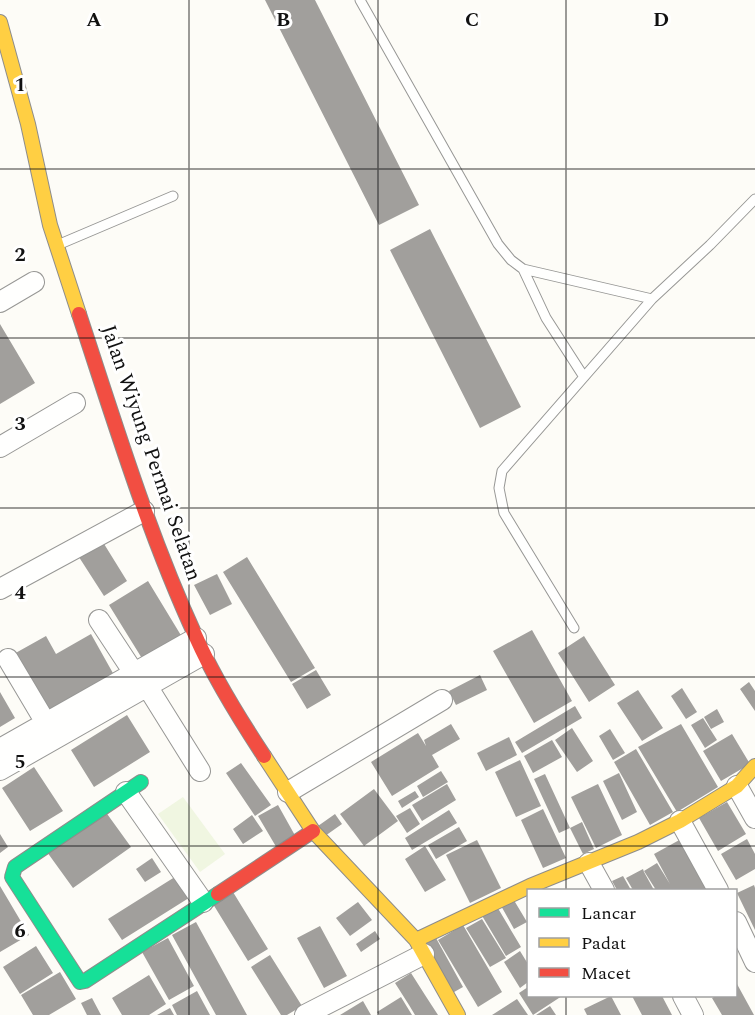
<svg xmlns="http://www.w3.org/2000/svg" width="755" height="1015" viewBox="0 0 755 1015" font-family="Spectral,serif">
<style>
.pitch{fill:#f0f6e1}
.building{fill:#a19f9c}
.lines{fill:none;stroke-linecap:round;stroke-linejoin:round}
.lane-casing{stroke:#979795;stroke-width:11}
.street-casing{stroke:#979795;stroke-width:22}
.fast-casing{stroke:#8e8d8b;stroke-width:16}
.slow-casing{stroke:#8e8d8b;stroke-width:16}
.jam-casing{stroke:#8e8d8b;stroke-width:16}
.lane{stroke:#fffffe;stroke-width:9}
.street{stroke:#fffffe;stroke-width:20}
.fast{stroke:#16e098;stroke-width:14}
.slow{stroke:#ffcf43;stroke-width:14}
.jam{stroke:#f24e42;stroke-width:14}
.grid{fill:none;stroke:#111;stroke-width:1.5;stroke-opacity:0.55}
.labels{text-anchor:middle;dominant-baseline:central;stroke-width:6;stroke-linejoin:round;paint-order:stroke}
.street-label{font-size:21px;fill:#111;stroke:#fff}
.grid-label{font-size:20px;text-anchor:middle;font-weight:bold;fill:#111;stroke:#fff;stroke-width:6;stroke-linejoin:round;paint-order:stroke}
</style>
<rect width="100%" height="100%" fill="#fdfcf7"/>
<path class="pitch" d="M183 797 225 854 200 872 158 814Z"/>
<path class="building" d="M265 0H315L419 205 379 225Z
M430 229 521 407 480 428 390 250Z
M0 324 35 383 0 404Z
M101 539 127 581 104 596 77 554Z
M247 557 315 668 291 682 223 572Z
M217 574 232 604 210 615 194 585Z
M148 581 182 637 143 660 109 605Z
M532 630 572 701 534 723 493 651Z
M91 634 114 675 45 714 12 655 46 636 56 654Z
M584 636 615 685 589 702 558 653Z
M316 670 331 695 307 709 292 684Z
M480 675 487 690 456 705 449 691Z
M749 682 755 691V711L740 689Z
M682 688 697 712 686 719 671 696Z
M638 690 663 728 642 741 617 703Z
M0 692 15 718 0 727Z
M575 706 582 718 522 753 515 742Z
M717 709 724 722 711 729 704 717Z
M127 715 150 752 94 787 71 750Z
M703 718 717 740 705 748 691 725Z
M451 724 460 739 432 755 439 767 392 796 371 762 418 733 426 746 424 740Z
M681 724 718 787 677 812 638 747Z
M572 728 593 761 577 772 555 740Z
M610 729 625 753 613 760 599 736Z
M732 734 750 764 721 781 703 751Z
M509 737 517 755 486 771 477 753Z
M552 740 562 757 533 773 524 756Z
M636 749 673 812 650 825 614 762Z
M520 760 541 806 516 817 495 772Z
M241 763 271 805 255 816 226 773Z
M34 767 63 811 30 831 2 788Z
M441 771 448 782 423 797 417 786Z
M619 773 637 812 622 820 603 781Z
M545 774 570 828 559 833 534 779Z
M447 784 456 800 422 821 412 805Z
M598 784 622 835 596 848 571 797Z
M374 789 398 821 364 846 340 814Z
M415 791 419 797 402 808 398 801Z
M727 802 746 834 718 851 699 818Z
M278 805 297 839 278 850 258 816Z
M410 808 420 824 407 833 396 816Z
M543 809 566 858 543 868 521 820Z
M449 810 457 823 412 850 405 838Z
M105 811 131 847 73 888 47 852Z
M335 814 342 824 325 836 318 826Z
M252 815 263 831 243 844 233 829Z
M582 822 594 849 583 854 570 828Z
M459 827 467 841 436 859 428 845Z
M0 834 8 847 0 853Z
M683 838 712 890H656L644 871 657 863 670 884 654 854Z
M747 839 755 854V869L736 880 721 854Z
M477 840 501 888 470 903 446 855Z
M425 846 446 880 425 892 405 859Z
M152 858 161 872 145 882 136 869Z
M643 869 644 872 654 890H633L626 878Z
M178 875 192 896 122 940 108 919Z
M623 876 631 890H617L612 881Z
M754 885 755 888V930L737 893Z
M0 886 29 935 0 952Z
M233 892 268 949 248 961 213 904Z
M512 897 527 922 514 929 500 904Z
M358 902 372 920 350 936 336 918Z
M496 905 521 947 506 956 481 914Z
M482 919 506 958 490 967 466 928Z
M196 922 247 1015H216L172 935Z
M463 925 502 992 478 1007 438 940Z
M320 926 347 976 324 988 297 938Z
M375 931 380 939 361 952 356 944Z
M168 938 194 986 169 1000 142 952Z
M436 938 463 987 447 996 421 947Z
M36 946 53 973 20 994 3 967Z
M520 951 528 964V982L520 988 504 962Z
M270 955 302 1006 287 1015H281L251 967Z
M60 972 76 999 49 1015H33L21 995Z
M411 973 425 995 438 1015H415L409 1005 395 983Z
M149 975 166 1004 149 1015H122L112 998Z
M737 984 754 1015H722L712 998 716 996H735Z
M528 987V996H562L533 1015 519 993Z
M197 991 210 1015H177L172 1005Z
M611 996 621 1015H587L584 1009Z
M632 996H662L672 1015H642Z
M401 997 412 1015H379L377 1012Z
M92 998 101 1015H87L81 1003Z
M517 999 528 1015H492Z
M363 1001 371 1015H340Z
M550 1006 556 1015H536Z
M170 1008 174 1015H157Z"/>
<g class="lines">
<g class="lane-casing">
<path id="lane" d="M360 0 498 244 511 260 523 269 652 299
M60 244 173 196
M523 269 546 318 584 377
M574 628 504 513 499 488 502 471 652 299 710 245 755 199"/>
</g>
<g class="street-casing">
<path id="street" d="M0 302 34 282
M0 447 75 403
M0 589 144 511
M99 620 134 673
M8 659 46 723
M147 686 200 771
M0 749 196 638
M0 770 204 654
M737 786 755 818
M126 792 203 902
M288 792 442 700
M680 821 718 890
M589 863 604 890
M736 922 755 962
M683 996 693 1015
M305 1015 424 954"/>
</g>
<g class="fast-casing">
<path id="fast" d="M141 782 15 867 12 877 80 982 85 981 218 894"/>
</g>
<g class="slow-casing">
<path id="slow" d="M0 22 28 124 50 225 79 314
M264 756 313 831 416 940 458 1015
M416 940 530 886 638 842 680 821 737 786 755 766"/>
</g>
<g class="jam-casing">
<path id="jam" d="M79 314C115 423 148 533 196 637 214 678 239 718 264 756
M218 894 313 831"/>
</g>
<use href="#lane" class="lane"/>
<use href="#street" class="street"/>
<use href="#fast" class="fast"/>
<use href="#slow" class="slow"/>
<use href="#jam" class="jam"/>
</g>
<path class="grid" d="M189 0V1015M378 0V1015M566 0V890M0 169H755M0 338H755M0 508H755M0 677H755M0 846H755M566 996V1015"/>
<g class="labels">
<g class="street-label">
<text transform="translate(151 453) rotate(71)">Jalan Wiyung Permai Selatan</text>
</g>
</g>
<g class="grid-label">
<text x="94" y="26">A</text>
<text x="283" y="26">B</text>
<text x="472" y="26">C</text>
<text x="661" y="26">D</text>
<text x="20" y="91">1</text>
<text x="20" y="261">2</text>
<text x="20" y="430">3</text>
<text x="20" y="599">4</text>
<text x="20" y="768">5</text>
<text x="20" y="937">6</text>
</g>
<rect x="527" y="889" width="210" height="108" fill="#ffffff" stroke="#a0a0a0" stroke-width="1.5"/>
<rect x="539" y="908" width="30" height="9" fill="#16e098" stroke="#a0a0a0" stroke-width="1.5"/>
<text x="581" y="919" font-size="18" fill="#111111">Lancar</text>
<rect x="539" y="938" width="30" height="9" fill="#ffcf43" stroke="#a0a0a0" stroke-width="1.5"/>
<text x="581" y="949" font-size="18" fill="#111111">Padat</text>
<rect x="539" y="968" width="30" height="9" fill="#f24e42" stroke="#a0a0a0" stroke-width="1.5"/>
<text x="581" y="979" font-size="18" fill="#111111">Macet</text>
</svg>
